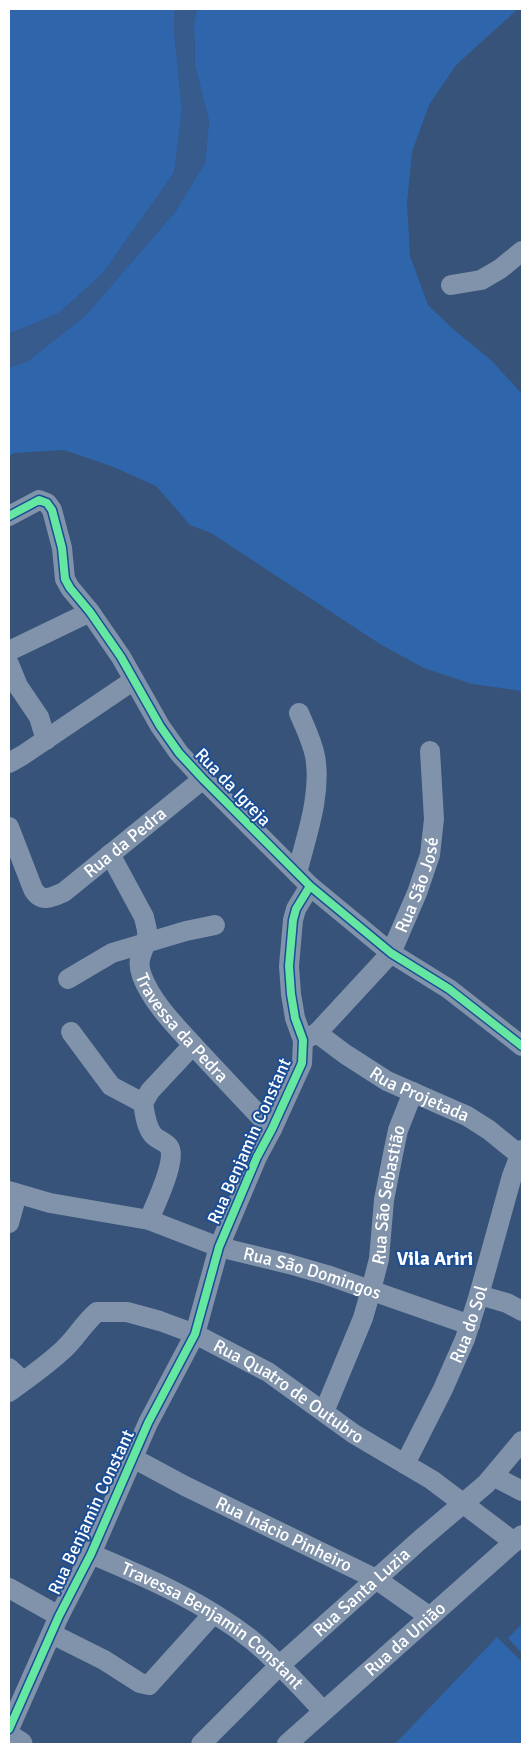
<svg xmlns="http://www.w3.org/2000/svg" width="531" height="1753" viewBox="0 0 531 1753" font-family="Signika,sans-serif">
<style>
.green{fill:#2f65ab}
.water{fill:#375b8d}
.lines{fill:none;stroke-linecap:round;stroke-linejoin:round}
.minor{stroke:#8093ab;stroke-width:20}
.major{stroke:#7e91aa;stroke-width:25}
.cycleway-casing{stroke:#1b4e95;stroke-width:11}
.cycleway{stroke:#66e7a1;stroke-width:8}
.labels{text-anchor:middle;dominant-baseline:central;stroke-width:4;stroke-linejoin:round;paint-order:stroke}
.street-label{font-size:18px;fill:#fff;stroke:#1b4e95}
.neighbourhood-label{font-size:19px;font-weight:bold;fill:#fff;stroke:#1b4e95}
</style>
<rect width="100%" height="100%" fill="#375379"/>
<path class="green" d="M9 9H174V29L182 110 174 173 103 273 59 313 9 334Z
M197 9H518L456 65 429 105 412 152 407 203 410 256 428 305 453 329 492 361 522 394V691L472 684 424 668 380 644 211 533 190 525 156 486 111 466 64 450 14 453 9 456V368L28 361 85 316 175 212 205 163 209 121 195 65 194 23Z
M522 1624V1653L508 1638Z
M497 1637 522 1662V1744H395Z"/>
<path class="water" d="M174 9H197L194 23 195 65 209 121 205 163 175 212 85 316 28 361 9 368V334L59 313 103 273 174 173 182 110 174 29Z"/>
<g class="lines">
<g class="minor">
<path d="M451 285 481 280 500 269 522 251"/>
<path d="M9 516 39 500 47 503 52 510 62 548 65 579 70 588 90 612 121 657 160 726 179 753 203 779 310 886 391 953 449 989 522 1046"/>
<path d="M9 651 90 612"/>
<path d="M9 664 18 686 39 717 46 740"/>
<path d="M9 763 23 755 134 680"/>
<path id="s1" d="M9 827 33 889C41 903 51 898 64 892L203 779"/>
<path id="s2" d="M110 854 144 917C145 923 148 929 147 936 145 952 135 957 142 976 152 1002 173 1023 191 1043 218 1072 245 1101 272 1129"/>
<path d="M297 873C306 837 322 794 315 756 312 741 305 727 299 713"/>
<path d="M68 979 112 953 186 931 215 925"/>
<path d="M71 1032 111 1086 143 1103"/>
<path id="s3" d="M317 1033 345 1054 387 1081 467 1116 489 1130 522 1157"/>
<path id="s4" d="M303 1040 317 1033 391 953 417 893 430 855 434 819 430 751"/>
<path d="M143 1103C145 1114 146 1128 154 1136 158 1140 166 1142 169 1147 178 1158 154 1207 149 1220"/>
<path d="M143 1103 150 1091 193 1045"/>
<path id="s5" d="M9 1191 50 1203 149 1220 219 1247 289 1264 327 1275 470 1325"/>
<path d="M9 1223 17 1194"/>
<path d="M479 1295 507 1303 522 1311"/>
<path d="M9 1368 23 1381"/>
<path id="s6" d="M9 1392C28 1378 46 1366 64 1349 76 1338 84 1323 97 1312H127L160 1321 195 1334 268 1372 354 1434 432 1480 514 1542"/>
<path id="s7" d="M324 1412 363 1318 371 1290 379 1259 384 1200 392 1159 398 1130 413 1092"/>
<path id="s8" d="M133 1458 185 1486 376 1579 430 1617"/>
<path id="s9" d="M405 1464 443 1389 465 1339 479 1295 512 1176 522 1150"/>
<path d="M493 1476 522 1491"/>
<path id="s10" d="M91 1554C146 1577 206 1603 253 1641 278 1662 301 1687 323 1711"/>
<path d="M9 1588 59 1616"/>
<path d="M52 1634 104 1660 140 1683 149 1685 213 1614"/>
<path d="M9 1729 59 1616 91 1554 148 1423 195 1334 219 1247 257 1157 272 1129 302 1063 303 1040 295 1018 291 994 289 966 293 920 296 909 310 886"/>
<path id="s11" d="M201 1744 280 1665 421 1539 486 1484 522 1441"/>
<path id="s12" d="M287 1744 522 1535"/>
</g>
<path class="major" d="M9 1737 20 1744"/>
<g class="cycleway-casing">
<path id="cycleway" d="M9 516 39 500 47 503 52 510 62 548 65 579 70 588 90 612 121 657 160 726 179 753 203 779 310 886 391 953 449 989 522 1046
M9 1729 59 1616 91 1554 148 1423 195 1334 219 1247 257 1157 272 1129 302 1063 303 1040 295 1018 291 994 289 966 293 920 296 909 310 886"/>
</g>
<use href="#cycleway" class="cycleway"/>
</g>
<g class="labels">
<g class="street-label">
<text transform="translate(233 787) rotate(46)">Rua da Igreja</text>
<text stroke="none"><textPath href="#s1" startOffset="181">Rua da Pedra</textPath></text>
<text stroke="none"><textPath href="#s4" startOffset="198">Rua São José</textPath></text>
<text stroke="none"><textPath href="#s2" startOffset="198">Travessa da Pedra</textPath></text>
<text stroke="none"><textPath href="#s3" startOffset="120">Rua Projetada</textPath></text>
<text transform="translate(249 1141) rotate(-66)">Rua Benjamin Constant</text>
<text stroke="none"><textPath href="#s7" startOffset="228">Rua São Sebastião</textPath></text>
<text stroke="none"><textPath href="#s5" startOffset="315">Rua São Domingos</textPath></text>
<text stroke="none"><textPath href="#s9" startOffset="154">Rua do Sol</textPath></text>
<text stroke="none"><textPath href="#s6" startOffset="331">Rua Quatro de Outubro</textPath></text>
<text transform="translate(91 1512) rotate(-65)">Rua Benjamin Constant</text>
<text stroke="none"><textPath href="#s8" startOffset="169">Rua Inácio Pinheiro</textPath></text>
<text stroke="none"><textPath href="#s11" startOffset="221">Rua Santa Luzia</textPath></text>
<text stroke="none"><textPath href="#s10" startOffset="142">Travessa Benjamin Constant</textPath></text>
<text stroke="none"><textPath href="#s12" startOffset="158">Rua da União</textPath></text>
</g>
<g class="neighbourhood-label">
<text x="435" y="1259">Vila Ariri</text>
</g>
</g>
<rect width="531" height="1753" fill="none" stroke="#ffffff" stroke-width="20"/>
</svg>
